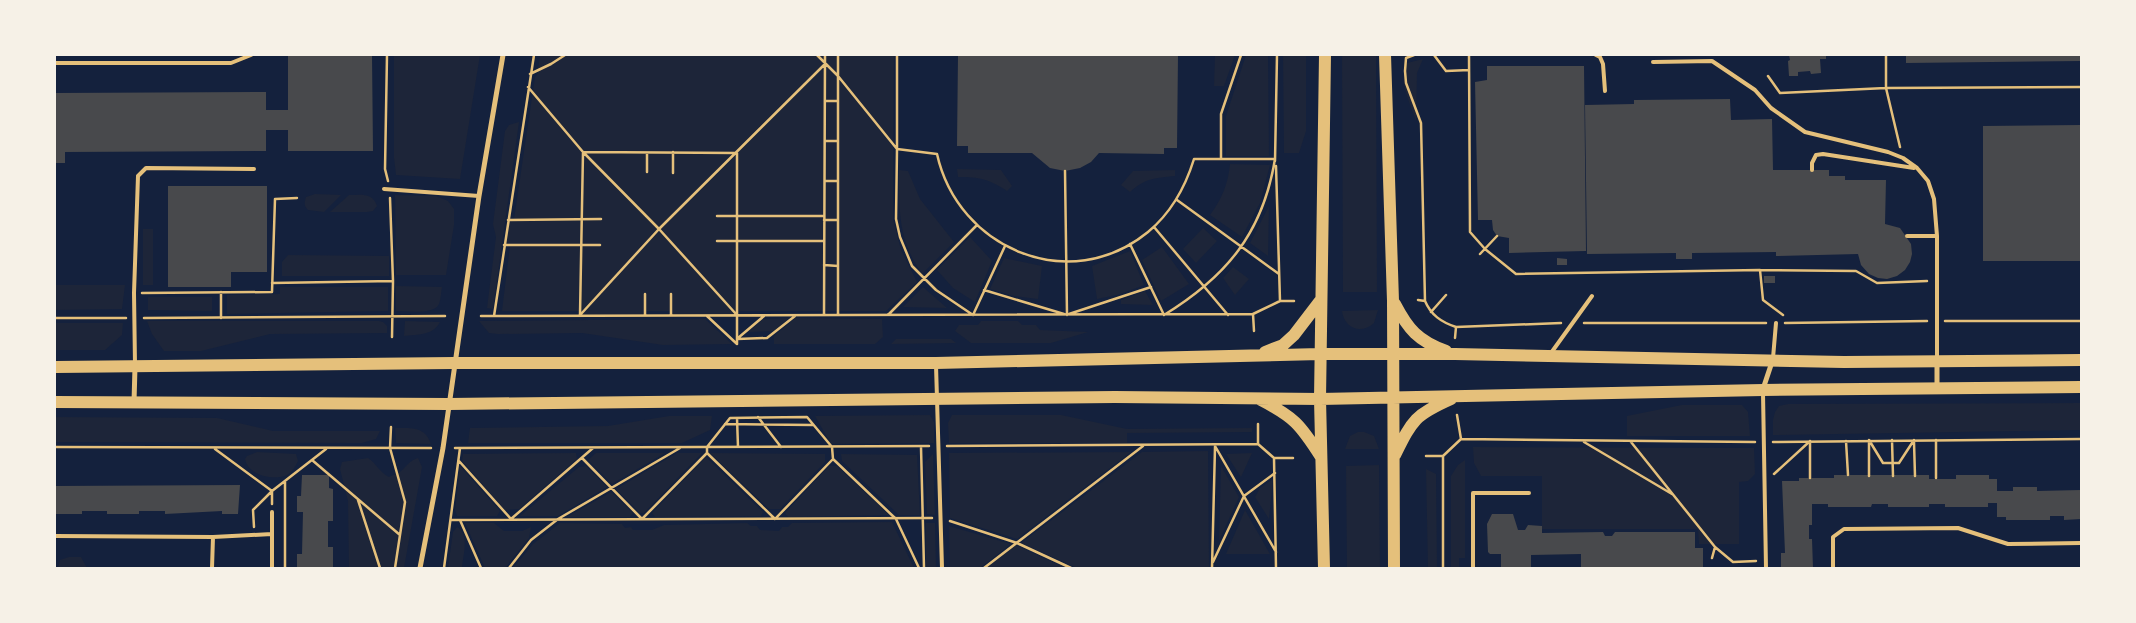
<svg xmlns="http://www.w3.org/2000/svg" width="2136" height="623" viewBox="0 0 2136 623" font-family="'Fira Sans',sans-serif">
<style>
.green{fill:#1d2539}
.building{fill:#48494c}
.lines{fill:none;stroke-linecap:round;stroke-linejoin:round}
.path{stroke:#e5c07b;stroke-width:2.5}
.service{stroke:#e5c07b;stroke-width:4}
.minor{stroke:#e5c07b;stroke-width:5}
.primary{stroke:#e5c07b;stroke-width:12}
</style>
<rect width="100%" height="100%" fill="#14213d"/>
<path class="green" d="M394 55H480L460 179 396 175 394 158Z
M540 55H894L893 219 901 250 917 282 886 311H737V315H671V311H646L645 315H580L579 311H502L510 245H504L508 220 514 219 535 77 537 75Z
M1215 55H1235L1224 86H1214Z
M1246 55H1268L1269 156H1226V116Z
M1283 55H1306V131L1299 153H1284Z
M1342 55H1376L1377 292H1343Z
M1423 59 1417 73 1416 121C1411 105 1397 79 1407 63Z
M519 122 493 309 487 308 496 237 493 224 505 131 509 125Z
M1230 164 1270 165 1260 203 1242 237 1210 215C1222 199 1228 184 1230 164Z
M957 169 1001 170 1012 186 1007 191C989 179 979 177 958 177Z
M899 170 908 171 920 199 954 242 922 274C898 239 899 211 899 170Z
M1175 170V176C1156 178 1145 178 1130 192L1121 185 1133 171Z
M315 194 341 195 324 212 308 210C304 206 304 203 306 197Z
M349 195C360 195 373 192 377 206L373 211 367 212H330Z
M395 195 436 196 448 201 454 209V225L446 275H396Z
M1269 206 1268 256 1250 243Z
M1203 228 1217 241 1196 263 1183 249Z
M143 229H153V285H143Z
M970 237 992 261 975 302 953 288 937 270Z
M1162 247 1189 284 1161 301 1142 260Z
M1130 251 1144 285 1121 294 1097 299 1092 266Z
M288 255 389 256V276H282V262Z
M1004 258 1042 266 1038 299 1014 296 990 289Z
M1233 267 1249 279 1235 295 1223 278Z
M55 285H125L122 309 55 310Z
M396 286 442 287C441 292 441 299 439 304 434 315 407 311 396 311Z
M280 287H388V311L227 314V295L280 294Z
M923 287 947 308 903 307Z
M1145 291 1153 305 1121 304V300Z
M148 297H212V311L148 310Z
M1378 310 1374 323C1361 335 1344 328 1342 311Z
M789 318 774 331 748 332 763 319Z
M795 318 882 319 883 337 875 344H774V336Z
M705 319 732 344 663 345 582 333 498 334 489 333 479 321Z
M147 321H379L383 322 387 326V333L270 334 201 351H164L152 334Z
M405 321 440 322C433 336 418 334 404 336Z
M981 321H1018L1022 325H1036L1040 330 1088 332 1051 343H971L955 331 959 325H978Z
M55 323H123L122 335 105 350H55Z
M896 339H951L956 343 891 344Z
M2081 403V430L1773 435V420L1775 412 1779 406 1788 404Z
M1682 405H1742L1748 412 1750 436H1627V416Z
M930 415 934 422V443L831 444 815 416Z
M952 415H1061L1127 429 1252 428V432L1127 433V443H949L948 423Z
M669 416H712L710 430 682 443H468L470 428 608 426Z
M55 417 217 418 273 431H380L376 439 362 443 55 442Z
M395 428C411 428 425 426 431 444L396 443Z
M1358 432H1364L1374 436 1379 449H1345L1350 436Z
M1473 447 1754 448 1755 474 1748 481 1739 482V544H1699L1698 529H1542V476H1481L1474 463Z
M1208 451 1209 568H1077L1021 543 1142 452Z
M257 452 296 454 298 461C295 467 292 473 285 476 271 480 248 475 245 459L247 456Z
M1131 452 1017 539 950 518 949 453Z
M576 453 577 459 519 509 505 510 462 461 463 454Z
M596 453H665L612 484 588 460Z
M677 453H702L644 513H640L616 489Z
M710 453 825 454V462L780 509H769Z
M1252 453 1241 477 1226 454Z
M841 454 917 455 920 515H899L842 461Z
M933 454 935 515 927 514 925 462Z
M706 457 763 512 761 516 655 517 652 513Z
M368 458C377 464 379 472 389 477 392 475 398 474 401 471 407 466 409 461 418 458L422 467 404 568H349L348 501 340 469 342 462Z
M1465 460V558H1459V568H1451V476L1458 465Z
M1379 465 1380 568H1347L1346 466Z
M460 466 500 511 497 516H457L455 510Z
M586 466 607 487 558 516H520L579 467Z
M829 466H837L889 515 788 517 785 513Z
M1221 466 1239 497 1219 541Z
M1426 469 1436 474 1437 568H1428Z
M1273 479 1269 519 1255 497 1260 488Z
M611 492 633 513 630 517H567Z
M1245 510 1270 554H1226Z
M892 522 914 568H513L533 544 560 523 622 524 625 528 631 527 633 530H652L664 525 747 523 751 526H757L760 530 779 531 782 527H788L792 523Z
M465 523H494L504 531H522L531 527 529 538 505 568H485Z
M926 523H935L936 568H926Z
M949 526 1011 544 980 568H950Z
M457 527C470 534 463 555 462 568H448L453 532Z
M1016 545 1065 568H987Z
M69 557H81L87 568H58L60 560Z"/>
<path class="building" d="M288 55H372L373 151H288V130H266V151L65 152V163H55V93L266 92V110H288Z
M958 55H1178L1177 148H1164V154L1099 153 1091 162 1080 168 1065 171 1050 168 1032 153H968V146H957Z
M1789 55H1826V59H1820L1821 73 1811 74 1810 71 1798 72V76H1789L1788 61 1790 60Z
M1906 55H2081V61L1906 63Z
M1487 66H1584L1586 251 1509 253V238L1497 236 1493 230 1492 220H1478L1475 82 1487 80Z
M1730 99 1731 120 1772 119 1773 170H1829V176H1845V180H1886L1885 224 1900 228 1911 244 1912 254 1910 262 1905 270 1897 276 1887 279 1878 278 1869 274 1861 265 1858 254 1776 256V252L1692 253V259H1676V253L1587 254 1585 105 1634 104V100Z
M2081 125V261H1983V126Z
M168 186H267V272H231V287H168Z
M1557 258 1567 259V265H1557Z
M1764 276H1775V283H1764Z
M302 475H329V488L333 489V521H328V547H333V568H297V554H302L303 512H297V496H301Z
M1834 475H1929V479H1956V475H1989V479H1997V491H2013V487H2037V491L2081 490V519L2064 520V516H2050V520H2006V517H1997V503H1988V507H1945V504H1929V507H1888V504H1872L1871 507H1828V504H1812V525H1809V539H1812L1813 568H1781V553H1785L1782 481H1799V478H1834Z
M240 485 238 514H222V511L165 514V511H139V514H107V511H82V514H55V486Z
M1492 514H1513L1518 530H1525L1528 525 1542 526V533L1603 532 1605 536H1612L1615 532H1695V548H1703V567L1581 568V554L1531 555V568H1501V554H1490L1488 552 1487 524Z"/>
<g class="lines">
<path class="path" d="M387 55 385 169 388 181
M817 55 838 76 897 149 896 219 900 237 912 266 936 290 973 315 1005 246
M897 55V149L937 154C958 249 1070 296 1148 232 1171 213 1185 188 1194 159H1275C1263 233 1226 277 1164 315L1130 244
M1414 55 1406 58 1405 71 1406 83 1421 123 1425 301
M1434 55 1446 71 1469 70
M1469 55 1470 232 1485 249 1516 274 1760 270 1763 300 1783 315
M1886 55V88L1900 147
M530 74 551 64 565 55
M1768 76 1780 93 1886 88 2081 87
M528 87 583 152 659 229 736 314
M825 101H838
M825 141H838
M673 152V173
M647 153V172
M1221 159V114L1241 55
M1275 161 1277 55
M1276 166 1280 301
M1065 171 1067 315
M825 181H838
M390 198 393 281 392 337
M1177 200 1279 274
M717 216H824
M508 220 601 219
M824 220H838
M1154 227 1228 315
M717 241H824
M504 245H600
M1480 254 1497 236
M824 265 838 266
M1760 270 1856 271 1877 283 1927 281
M272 283 393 281
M984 290 1064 314
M221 292V318
M142 293 272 292 275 199 297 198
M645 294V315
M671 294V315
M1418 300 1425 301C1431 315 1441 322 1456 327L1455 338
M1431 312 1446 295
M581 314 659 229 825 64
M1069 314 1151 287
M580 315 583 152 737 153V344
M824 315 825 55
M838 315V55
M888 315 976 226
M481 316 1253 314
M494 316 534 55
M707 316 737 344
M55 318H126
M144 318 445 316
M1945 321H2081
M1584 323H1766
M1785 323 1927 321
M1456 327 1561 323
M1254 331 1253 314 1280 301H1294
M738 338 764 316
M737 339 767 338 795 316
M758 417 781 447
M737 418 738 447
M725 424 813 425
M1258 424V444L1274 458H1293
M391 427 390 448 405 502 395 568
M1461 439 1755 442
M1892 440 1893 476
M1810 441V478
M1846 441 1848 475
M1584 442 1672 494
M1631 442 1715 547 1733 562 1756 561
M1773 442 2081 439
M1914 442 1915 476
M947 446 1258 444
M1215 446 1276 552
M55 447 431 448
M921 447 924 568
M455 448 929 446
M215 449 272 491
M1426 456H1443L1461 439 1457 415
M1443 456V568
M582 458 642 519 707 453
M1274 458 1276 568
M833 459 775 519 707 453V447L730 418 807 417 832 447 833 459 896 519 919 568
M312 460 400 535
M459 461 511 519 593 448
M1774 474 1809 442
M1869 476V440L1883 463H1899L1914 440
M1936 478V440
M285 482V568
M358 500 380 568
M272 504V492
M451 520 932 518
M460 520 481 568
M950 521 1017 543 1071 568
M254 527 253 510 272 491 326 449
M1712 558 1715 547
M1213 562 1244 496 1275 473
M444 568 460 448
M509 568 531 540 558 519 680 448
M984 568 1143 446
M1212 568 1215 447"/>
<path class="service" d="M1596 55 1600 57 1603 64 1605 91
M1653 62 1712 61 1755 90 1771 108 1805 132 1888 152 1903 158 1917 168 1928 181 1934 199 1937 236V360
M55 63H231L251 55
M1812 170V163L1816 155 1823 154 1914 168
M384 189 479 196
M1907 236H1937
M1551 353 1592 296
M1773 358 1776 323
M135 365 134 293 138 176 146 168 254 169
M936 365 942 568
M1763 393 1766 568
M272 512V568
M55 536 213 537 212 568
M213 537 272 534
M1473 568V493H1529
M1833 568V537L1844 529 1958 528 2008 544 2081 543"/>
<path class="minor" d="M1937 387V361
M1763 389 1772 362
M134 402 135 367
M420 568 443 448 479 196 503 55"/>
<path class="primary" d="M1385 55 1393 301 1394 568
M1395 304C1408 329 1418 341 1446 351
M1265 352 1283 345 1294 335 1320 301
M55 367 454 363H936L1320 354H1455L1844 362 2081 360
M1259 399C1294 417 1300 424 1321 457
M55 402 449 404 1115 397 1320 399 1763 390 2081 387
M1395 455C1413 419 1415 415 1451 399
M1324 568 1320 399 1325 55"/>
</g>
<rect width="2136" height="623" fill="none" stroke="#f6f1e7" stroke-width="112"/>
</svg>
